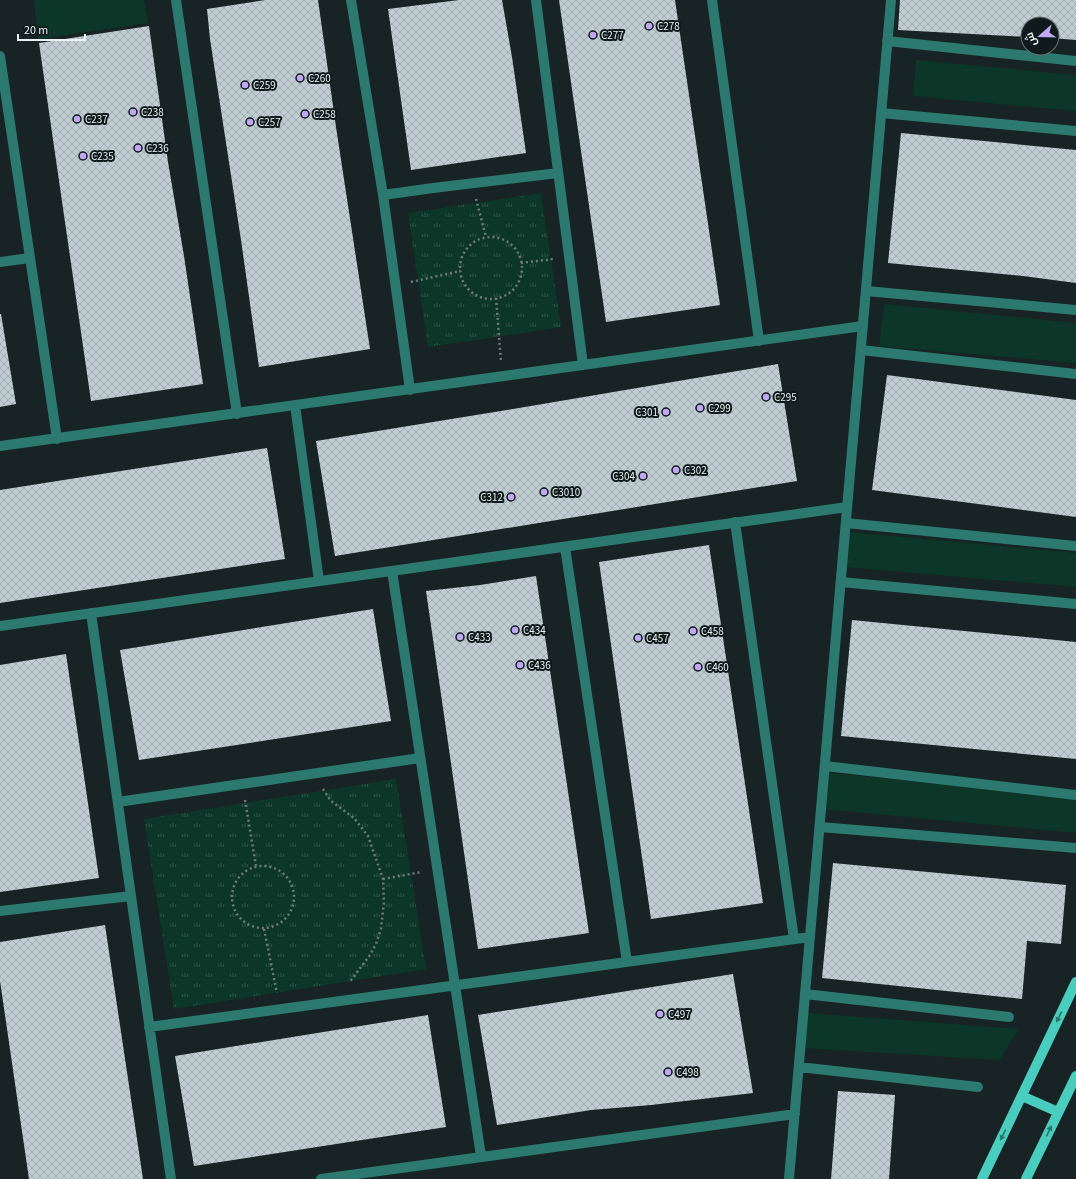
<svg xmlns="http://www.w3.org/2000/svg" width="1076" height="1179" viewBox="0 0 1076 1179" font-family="'Source Sans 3',Cairo,sans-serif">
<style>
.green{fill:#0c3728}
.park{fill:url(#park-tufts)}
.building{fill:url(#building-cross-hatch)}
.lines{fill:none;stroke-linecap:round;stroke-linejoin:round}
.path{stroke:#6f7a7b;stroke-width:2.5;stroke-dasharray:2 3;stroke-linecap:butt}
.minor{stroke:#2b796f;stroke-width:10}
.major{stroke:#49cdbe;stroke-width:10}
.oneway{fill:#2c746c}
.poi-dot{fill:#c2a8f2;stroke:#0e1a1b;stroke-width:1.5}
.labels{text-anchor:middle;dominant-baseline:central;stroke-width:4;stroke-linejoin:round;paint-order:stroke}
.poi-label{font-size:11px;fill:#e9f1f2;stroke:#0e1a1b;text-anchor:start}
</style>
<defs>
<pattern id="park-tufts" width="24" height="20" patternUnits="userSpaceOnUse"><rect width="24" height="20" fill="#0c3728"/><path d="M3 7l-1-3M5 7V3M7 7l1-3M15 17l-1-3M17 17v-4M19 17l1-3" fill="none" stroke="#2f5448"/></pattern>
<pattern id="building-cross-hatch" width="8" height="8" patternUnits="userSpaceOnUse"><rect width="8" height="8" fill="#bfcdd2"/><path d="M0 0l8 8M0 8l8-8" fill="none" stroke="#a1acb0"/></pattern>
</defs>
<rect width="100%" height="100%" fill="#172324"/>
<path class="green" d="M34 0H144L148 23 38 39Z
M916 60 1076 75V111L913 96Z
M884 304 1076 323V363L879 346Z
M850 532 1076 553V587L846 567Z
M827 773 1076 795V833L823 809Z
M807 1013 1018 1029 1000 1060 804 1048Z"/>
<path class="park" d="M541 193 561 327 428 347 408 213Z
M396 779 426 969 174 1009 144 819Z"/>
<path class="building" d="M265 0H318L336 127 370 349 259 367 241 240 210 39 207 9Z
M459 0H502L512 57 526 153 411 170 388 9Z
M559 0H675L720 305 606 322Z
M900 0H1076V40L1052 38V24H1028V37L898 30Z
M149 26 168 162 184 256 203 384 91 401 39 43Z
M901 133 1076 150V283L1023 276 888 263Z
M0 314H1L16 404 0 407Z
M778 364 797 481 335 556 316 441 513 409Z
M887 375 1076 400V517L872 490Z
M267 448 285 559 0 603V490Z
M709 545 763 903 651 919 599 562Z
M536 576 589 933 478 949 426 591 480 585Z
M373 609 391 721 139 760 120 650Z
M852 620 1076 642V759L841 736Z
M66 654 99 878 0 892V665Z
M833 863 1066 885 1061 944 1027 941 1022 999 822 978Z
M105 925 143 1179H29L0 981V942Z
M733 974 753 1093 651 1105 591 1110 497 1125 478 1015Z
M428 1015 446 1127 194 1166 175 1056Z
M838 1091 895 1095 889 1179H831Z"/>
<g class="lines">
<path class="path" d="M476 199 486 237
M460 268a31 31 0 1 1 62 0a31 31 0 1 1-62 0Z
M521 263 553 259
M411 282 460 271
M496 298 501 361
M323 789 331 801 354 818 368 836 383 879 384 902 381 929 376 944 370 955 349 983
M245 800 256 866
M232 897a31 31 0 1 1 62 0a31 31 0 1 1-62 0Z
M383 879 422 872
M264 929 277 993"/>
<path class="minor" d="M176 0 237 414
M351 0 383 195 410 390
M536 0 583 365
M712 0 759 341
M887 41 1076 61
M0 56 57 439
M881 113 1076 131
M383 195 433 188 558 173
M0 262 30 258
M866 291 1076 310
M861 350 1076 374
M295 405 319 581
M0 446 863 326
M735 522 794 939
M846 523 1076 546
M565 547 627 962
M392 571 481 1156
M841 582 1076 604
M91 613 171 1179
M0 626 847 507
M825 766 1076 795
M118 802 420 758
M820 827 1076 848
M0 911 131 896
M805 994 1009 1017
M149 1027 810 937
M799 1067 978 1087
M321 1179 795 1114
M789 1179 891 0"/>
<path class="major" d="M1022 1096 1058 1112
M982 1179 1076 982
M1026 1179 1076 1076"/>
</g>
<defs><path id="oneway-solid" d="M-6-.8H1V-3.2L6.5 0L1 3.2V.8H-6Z"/></defs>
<g class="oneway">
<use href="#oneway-solid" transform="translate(1059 1017) rotate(116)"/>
<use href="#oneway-solid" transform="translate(1049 1131) rotate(-65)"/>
<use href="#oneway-solid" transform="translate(1003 1135) rotate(116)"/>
</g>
<g class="poi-dot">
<circle cx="649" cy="26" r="4"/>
<circle cx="593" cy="35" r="4"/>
<circle cx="300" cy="78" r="4"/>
<circle cx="245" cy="85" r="4"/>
<circle cx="133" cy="112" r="4"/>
<circle cx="305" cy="114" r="4"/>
<circle cx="77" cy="119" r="4"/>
<circle cx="250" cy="122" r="4"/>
<circle cx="138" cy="148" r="4"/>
<circle cx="83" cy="156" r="4"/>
<circle cx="766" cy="397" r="4"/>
<circle cx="700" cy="408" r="4"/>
<circle cx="666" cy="412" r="4"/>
<circle cx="676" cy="470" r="4"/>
<circle cx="643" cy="476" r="4"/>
<circle cx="544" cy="492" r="4"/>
<circle cx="511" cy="497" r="4"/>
<circle cx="515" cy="630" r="4"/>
<circle cx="693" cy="631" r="4"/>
<circle cx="460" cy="637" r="4"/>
<circle cx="638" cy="638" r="4"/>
<circle cx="520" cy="665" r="4"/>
<circle cx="698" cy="667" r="4"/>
<circle cx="660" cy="1014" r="4"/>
<circle cx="668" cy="1072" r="4"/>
</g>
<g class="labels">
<g class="poi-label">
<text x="657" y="26">C278</text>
<text x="601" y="35">C277</text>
<text x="308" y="78">C260</text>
<text x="253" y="85">C259</text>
<text x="141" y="112">C238</text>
<text x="313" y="114">C258</text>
<text x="85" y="119">C237</text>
<text x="258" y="122">C257</text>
<text x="146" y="148">C236</text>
<text x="91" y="156">C235</text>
<text x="774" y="397">C295</text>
<text x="708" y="408">C299</text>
<text x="658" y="412" text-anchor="end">C301</text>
<text x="684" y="470">C302</text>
<text x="635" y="476" text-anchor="end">C304</text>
<text x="552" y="492">C3010</text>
<text x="503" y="497" text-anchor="end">C312</text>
<text x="523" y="630">C434</text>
<text x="701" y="631">C458</text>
<text x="468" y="637">C433</text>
<text x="646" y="638">C457</text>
<text x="528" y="665">C436</text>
<text x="706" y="667">C460</text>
<text x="668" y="1014">C497</text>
<text x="676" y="1072">C498</text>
</g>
</g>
<g transform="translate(1040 36) rotate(250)"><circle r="19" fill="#0e1a1b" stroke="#667071"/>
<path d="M0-3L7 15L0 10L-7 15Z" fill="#c2a8f2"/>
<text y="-6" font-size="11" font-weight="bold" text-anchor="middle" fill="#e9f1f2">ش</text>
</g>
<path d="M18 34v6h67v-6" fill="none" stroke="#e9f1f2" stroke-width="2"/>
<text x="24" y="34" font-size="12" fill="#e9f1f2" stroke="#0e1a1b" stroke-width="3" paint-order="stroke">20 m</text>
</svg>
